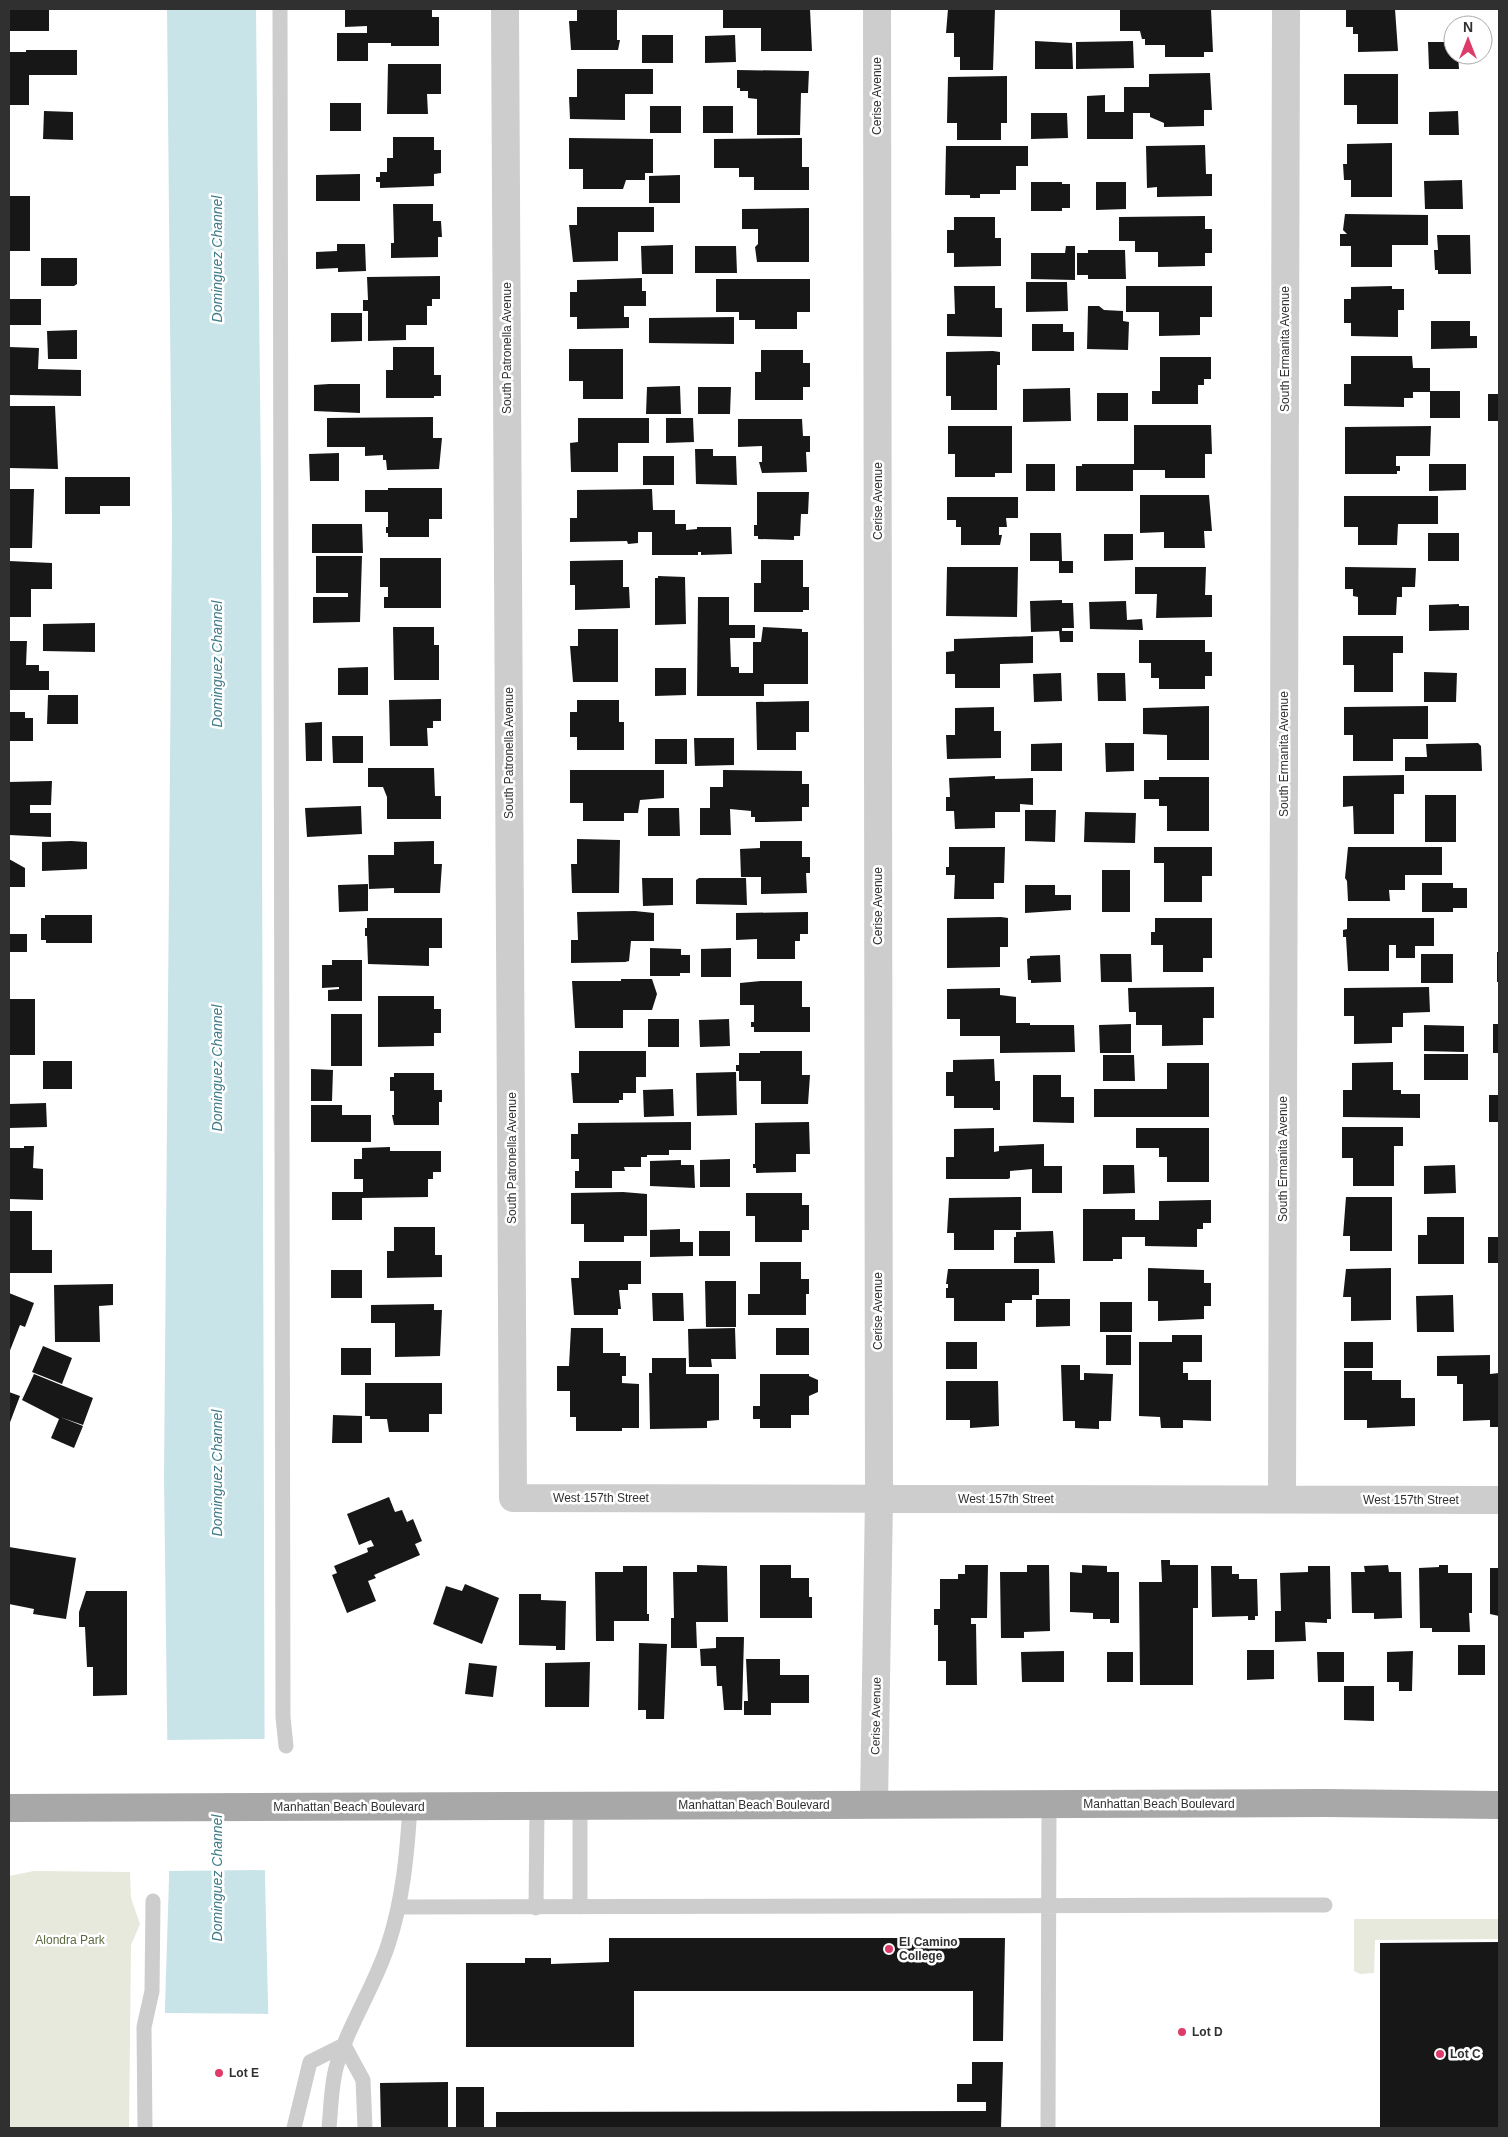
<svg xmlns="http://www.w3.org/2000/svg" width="1508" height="2137" viewBox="0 0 1508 2137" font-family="Helvetica,sans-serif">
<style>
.green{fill:#e6e9dc}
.water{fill:#c9e4e9}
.pier{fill:#fff}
.building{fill:#171717}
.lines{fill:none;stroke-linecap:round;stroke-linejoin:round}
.lane{stroke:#cdcdcd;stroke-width:15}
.street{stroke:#cdcdcd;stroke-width:28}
.primary{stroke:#a8a8a8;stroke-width:28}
.poi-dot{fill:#dd3c6a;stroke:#fff;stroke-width:2}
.labels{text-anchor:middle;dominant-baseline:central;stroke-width:5;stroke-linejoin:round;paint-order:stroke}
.street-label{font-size:12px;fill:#303030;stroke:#fff}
.park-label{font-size:12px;fill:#5c6a3f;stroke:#fff}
.poi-label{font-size:12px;font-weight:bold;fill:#303030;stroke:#fff;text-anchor:start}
.water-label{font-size:14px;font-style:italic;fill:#3f7c89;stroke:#fff}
</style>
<rect width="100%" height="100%" fill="#fff"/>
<path class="green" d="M34 1871 130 1872 131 1898 140 1924 131 1945 129 2128H9V1876Z
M1354 1919H1499V1939L1375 1940 1374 1973 1360 1974 1354 1971Z"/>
<path class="water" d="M167 9H256L261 483 265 1877 271 2128H164L165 2007 169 1878 164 1477 172 525Z"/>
<path class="pier" d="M267 1739V1870L167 1871 166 1740Z
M162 2013 270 2014 274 2128H162Z"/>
<path class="building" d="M9 9H49V31H9Z
M345 9H432V17H439V46H391V43H368V61H337V33H367V26L345 27Z
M577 9H617V40H620L618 50H571L569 21H577Z
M723 9H810L812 51H761V28H723Z
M948 9H995L993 70H960V57H954V33H946Z
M1120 9H1211L1213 52H1204V57H1165V45H1145V39H1142L1140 31H1120Z
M1346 9H1395L1398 51 1358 52V34H1353V27H1346Z
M642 35H673V63H642Z
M735 35 736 62 705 63V36Z
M1035 41 1072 43 1073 69H1035Z
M1133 41 1134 68 1076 69V42Z
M1428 42H1453V55H1458L1459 69H1429Z
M26 50H77V75H29V105H9V52H26Z
M388 64H441V94H427L428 114H387Z
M577 69H653V94H625V120L570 119 569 97H577Z
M737 70 809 71 808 93H801L800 135H757V99L748 98V91H740V88H737Z
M1210 73 1212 110H1204V126L1164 127V123L1150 117V113H1133V139H1087V96L1105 95V112H1124V87H1149V74Z
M1344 74H1398V124H1357V105H1344Z
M1007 76V123H1001V140H957V123H947L948 77Z
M330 103H361V131H330Z
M650 106H681V133H650Z
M703 106H733V133H703Z
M44 111 73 112V140L43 139Z
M1458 111 1459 135H1429V112Z
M1031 113H1067L1068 138 1031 139Z
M393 137H434V150H441V173L434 174V186L380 188V182H376V177H380V172H387V158H393Z
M569 138 653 139V173H645V180H626L623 189H583V169H569Z
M802 138V167H809V190H754V177H739V168H714V139Z
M1392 143V197H1351V180H1344L1343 164H1347V144Z
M1205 145 1206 174H1212V196L1157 197V187L1147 188 1146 146Z
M946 146H1028V166H1016V190H1000V194H980V198H970V195H945Z
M360 174V201H316V175Z
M680 175V203H649V176Z
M1462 180 1463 209H1425L1424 181Z
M1031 182H1062V184H1070V208H1062V211H1031Z
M1096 182H1126V209L1096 210Z
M9 196H30V251H9Z
M393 204H433V221H441L442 237H438V257L391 258V243H394Z
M577 207H654V232H618V261L573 262 569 225H577Z
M809 208V262H757L755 247 758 244V229H742V209Z
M1345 214 1428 215V245H1392V267H1351V246H1340V234H1347L1343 230Z
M1205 216V229H1212V253H1205V266L1158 267V252H1135V241H1119V217Z
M954 217H995V238H1001V266L954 267V253H947V230H954Z
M1437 235H1470L1471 274H1438V270H1435L1434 250H1438Z
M337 244H365L366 271 338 272V268L316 269V252L337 251Z
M673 245V274H642L641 246Z
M695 246H736L737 273H695Z
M1066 246H1075V280L1031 279V253H1065Z
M1088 250H1125L1126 279H1088V275H1077V253H1088Z
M41 258H77V284L74 286H41Z
M440 276V299H432V306H427V325H406V340L368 341V311H363V300H368L367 277Z
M642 278V291H646V306H624V317H629V328L577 329V317H570V292H577V280Z
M716 279H810V312H797V329H755V320H739V312H716Z
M1026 282H1067L1068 311 1026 312Z
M954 286H995V308H1002V337L947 336V314H955Z
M1126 286H1212V317H1200V335L1159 336V312H1126Z
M1392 286V289H1404V310H1398V337L1351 336V323H1344V299H1351V287Z
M9 299H41V325H9Z
M1088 306H1099L1104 310 1123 311V321L1129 322 1128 350 1087 349Z
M331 313H362V341L331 342Z
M734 317V344L649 343V318Z
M1431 321H1470V336H1477V348L1431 349Z
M1032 324H1063V332H1074V351H1032Z
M77 330V359H48L47 331Z
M9 347 39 348 38 369 81 370V396L9 395Z
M393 347H434V375H441V396H434V398H386V370H393Z
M569 349H623V399H583V381H569Z
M761 350H803V363H810V387H803V400H755V372H761Z
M993 351 1000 352V365H997V410H951V396H946V352Z
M1351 356H1412L1413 368H1430V392H1413V398H1404V407L1344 406V384H1351Z
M1160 357H1211V379H1204V385H1198V404H1152V391H1160Z
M329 384H360V413L314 411V385Z
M680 386 681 414H646L647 387Z
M698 387H731L730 414H698Z
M1070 388 1071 421 1023 422V389Z
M1430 391H1460V418H1430Z
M1097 393H1128V421H1097Z
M1488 394H1499V421H1488Z
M9 406H55L58 469 9 468Z
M433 417V438H442L439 469 387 470 386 460H383V455L365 456V447H327V418Z
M578 418H649V443H618V472H571L570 443 578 442Z
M666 418H693L694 442 666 443Z
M738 419H802L803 436H810V452H806L807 472 762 473 759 462H762V446L738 447Z
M1134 425H1211L1212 454H1205V478H1165V470H1133V491H1076V466H1082V464H1134Z
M948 426H1012V473H995V477H955V454H948Z
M1431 426 1430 456H1396V466H1400V471H1397V474H1345V427Z
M695 449H713V456H736L737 485 696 484Z
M339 453V481H310L309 454Z
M643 456H674V485H643Z
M1026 464H1055V491H1026Z
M1429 464H1466V490L1429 491Z
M65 477H130V506H100V514H65Z
M388 488H442V519H429V537H388V533H386V527H388V512H365V490H388Z
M9 489H34L32 548H9Z
M652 489 653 510H675V524H686V530L697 529V527H731L732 554 701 555V552H698V555H652V532H638V543L628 544 627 541 570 542V518H577V490Z
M757 492H809L808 514H801L800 536H794V540L758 539V536H754V525H757Z
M1140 495H1209L1212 531H1204L1205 548H1164V532L1140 533Z
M1344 496H1438V524H1398L1397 545H1358V527H1344Z
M947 497H1018V518H1006L1007 527H999V535H1002L1000 545H961V527H956V520H947Z
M312 524H362L363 553H312Z
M1030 533H1061L1062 561H1073V573H1059V561H1030Z
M1428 533H1459V561H1428Z
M1104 534H1133V560L1104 561Z
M316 556H362L360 622 313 623V597H348V593H316Z
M380 558H441V608H384V597H388V587H380Z
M623 560V587H629L630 608 575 610V585H570V561Z
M761 560H803V587H809V610H803V612H754V583H761Z
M9 561 52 563V589H31V617H9Z
M947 567H1018L1017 617 946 616Z
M1135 567H1206L1205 595H1212V617L1156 618 1157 594H1135Z
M1345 567 1416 568 1415 587H1402V597H1397L1396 615H1358V597L1353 596V589H1345Z
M658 576 685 577 686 624 655 625V578H658Z
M698 597H729V625H755V638H730L731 667H739V673H753V642H761L763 627 802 629V632H808V684H764V696H697Z
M1062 600V603H1073L1074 628H1062V631H1073V642H1060L1059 631 1031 632 1030 601Z
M1126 601 1127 620 1142 619 1143 630 1090 629 1089 602Z
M1459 604V606H1469V630L1429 631V605Z
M95 623V652L43 651V624Z
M393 627H434V645H439V680H394Z
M578 629H618V682H573L570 646H578Z
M1033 636V663L1000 664V688H955V674H946V652L954 651V639Z
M1343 636H1403V653H1393V692H1354V665H1343Z
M1139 640H1205V652H1212V676H1205V689H1159V678H1151V663H1139Z
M9 641H27L26 665H39V671H49V690H9Z
M368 667V695H338V668Z
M655 668H686V695L655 696Z
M1424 672 1457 673 1456 702H1424Z
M1061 673 1062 701 1034 702 1033 674Z
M1097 673H1125L1126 701H1098Z
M48 695H78V724H47Z
M441 699V721H433V728H427L428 746H390L389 700Z
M577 700H619V722H624V750H577V737H570V712H577Z
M809 701V732H796V750H757L756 702Z
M1209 706V760H1167V735L1143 734V708Z
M1428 706V739H1393V761H1353V735H1344V707Z
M994 707V731H1001V758L947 759 946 735H955V708Z
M9 712H25V718H33V741H9Z
M322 722V761H306L305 723Z
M332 736H363V763H333Z
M694 738H734V765L695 766Z
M655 739H687V764H655Z
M1062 743V771H1031V744Z
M1105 743H1134V771L1106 772Z
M1478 743 1481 746 1482 771H1405V757H1427L1426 744Z
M368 768H434L435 796H441V819H387V797L383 787H368Z
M570 770H664V798L640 800 638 813H624V821H583V803H570Z
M723 770 802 771V784H809V807H802V821L763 822H755V817H751V811L730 809 731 835H700V808H710V787H723Z
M1404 775V794H1394V834H1354L1353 806 1343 807V776Z
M995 776V779L1033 778V805L1020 804V812H995V828L955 829 954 811H946V797H950L949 778Z
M1159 777H1209V831H1167V806H1159V799H1144V780H1159Z
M52 781 51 805H30V813H51V837L9 835V782Z
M1425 795H1456V842H1425Z
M361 806 362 834 307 837 305 808Z
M648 808H679L680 836H648Z
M1025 810H1056L1055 842 1025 841Z
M1085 812 1136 813 1135 843 1084 842Z
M577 839 620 840 619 893H572L571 864H577Z
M71 841 87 842V869L42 871V842Z
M434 841V864H442L440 893H394V888L369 889 368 855H394V842Z
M760 841H802V857H810V873H806L807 893 761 894V877H741L740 849 760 848Z
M949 847H1005L1004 883H994V899H954L955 875H946V867H949Z
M1154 847H1212V876H1202V902H1164V863H1154Z
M1348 847H1442V875H1405V890H1389L1390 901H1348L1347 881 1345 878Z
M9 859 25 868V887H9Z
M1102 870H1130V912H1102Z
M642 878H673V905L643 906Z
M699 878H746L747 905 696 904V880Z
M1422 883H1453V888H1467V908H1453V912H1422Z
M368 884V911L339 912 338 885Z
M1025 885H1055V895H1071V910L1025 913Z
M635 911 654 913V941H631L629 961 625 962 571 963V940H578L577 912Z
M808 912V934H800V941H795V959H757V939L736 940V913Z
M45 915H92V943H46V940H41V918H45Z
M1001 917 1008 918V947H1000V967L947 968V918Z
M367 918H442V948H429V966L368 964 367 936H365V928H367Z
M1155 918H1212V958H1203V972H1163V945H1151V932H1155Z
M1347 918H1434V946H1415V958H1396V945H1389V971H1348L1346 937H1343V930L1347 929Z
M9 934H27V952H9Z
M650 948 681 949V955H690V973H680V976H650Z
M731 948V977H701V949Z
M1497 952H1499V982H1497Z
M1100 954H1131L1132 982H1101Z
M1421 954H1453V983H1421Z
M1060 955 1061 982 1031 983V980H1028L1027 959 1030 958V956Z
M332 960H362V1001H328V990L339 989V987L322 988V965H332Z
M621 979H652L657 994 652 1010H623V1028H575L572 981H621Z
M761 981H802V1007H810V1032H754V1027H751V1022H754V1005H740V983Z
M1214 987V1018H1203V1045L1162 1046V1025H1136V1012H1129L1128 988Z
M1429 987 1430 1012 1403 1013V1027H1392V1043L1354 1044V1016H1344V988Z
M1000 988V995L1016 997V1023H1030V1025H1074L1075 1052 1000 1053V1036H960V1019H947V989Z
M378 996H434V1009H441V1033H434V1046L378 1047Z
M9 999H35V1055H9Z
M331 1014H362V1066H331Z
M648 1019H679V1047H648Z
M729 1019 730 1046 700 1047 699 1020Z
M1131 1024V1053H1100L1099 1025Z
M1493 1024H1499V1053H1493Z
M1424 1025 1464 1026V1052L1424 1051Z
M579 1051H646V1077H636V1093H623V1100H619V1103H573L571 1073H579Z
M760 1051H802V1075H810L808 1104H761V1081H739V1071H736V1065H739V1053H760Z
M1424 1054H1468V1080H1424Z
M1103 1055H1134L1135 1081H1103Z
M994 1059 995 1081H1000V1110H993V1108H954V1096H946V1072H953V1060Z
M43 1061H72V1089H43Z
M1393 1062V1090H1401V1094H1420V1118L1343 1117V1090H1352V1063Z
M1167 1063H1209V1117H1094V1089H1167Z
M311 1069 333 1070 332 1101H311Z
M736 1072 737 1115 697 1116 696 1073Z
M394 1073H434V1090H442V1102H439V1125H394L392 1115H394V1091H390V1077H394Z
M1033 1075H1061V1097H1074V1123L1033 1122Z
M673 1089 674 1116 644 1117 643 1090Z
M1489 1095H1499V1122H1489Z
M46 1103 47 1127 9 1128V1104Z
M311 1105H342V1115H371V1142H311Z
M691 1122V1150H669V1155H647V1157H641V1167H624L625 1171H612V1188H575V1171H579V1159H571V1134H578V1123Z
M809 1122 810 1154H796V1172L756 1173V1168H753V1164H755V1123Z
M1342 1127H1403V1146H1394V1186H1353V1158H1342Z
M994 1128V1152L999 1151V1146L1044 1144V1166H1062V1193H1032V1169L1010 1171V1178L1008 1179H946V1157H954V1129Z
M1136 1128H1209V1182H1167V1157H1159V1148H1136Z
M24 1146H34L33 1168 43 1169V1200L9 1199V1148H24Z
M390 1147V1151H441V1172H433V1179H428V1197L362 1198V1220H332V1192H363V1179H354V1159H362V1148Z
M730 1159V1187H700V1160Z
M681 1160V1165H694L695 1188 650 1186V1161Z
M1103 1165H1134L1135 1193 1103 1194Z
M1455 1165 1456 1193 1424 1194V1166Z
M623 1192 647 1194V1236H624V1242H584V1224H571V1193Z
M746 1193H802V1205H809V1230H802V1242H755V1216H746Z
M1021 1197V1230H994V1250H954V1233H947L949 1198Z
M1346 1197H1392V1251H1350V1236H1343Z
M1211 1200V1223H1203V1229H1197V1247L1145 1246V1237H1122V1259H1113V1261H1083V1209H1135V1220H1159V1201Z
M9 1211H32V1250H52V1273H9Z
M1427 1217H1464V1264H1418V1235H1427Z
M394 1227H435V1255H442V1277L387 1278V1251H394Z
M680 1229V1242H693V1256L650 1257V1230Z
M699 1231H730V1256H699Z
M1053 1231 1055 1263H1014V1237H1016V1232Z
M1488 1237H1499V1263H1488Z
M579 1261H641V1284H628V1290H619L621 1309H618V1315H574L571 1278H579Z
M760 1262H801V1279H809V1294H806V1315H748V1294H760Z
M1148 1268 1204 1270V1283H1211V1306H1204V1319L1158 1321V1301H1148Z
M1391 1268V1320L1351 1321V1297H1343L1346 1269Z
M948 1269H1039V1295H1032V1300H1012V1303H1005V1321H954V1298H946V1288H948V1284H946Z
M331 1270H362V1298H331Z
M705 1281H736V1327H706Z
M113 1284V1305L99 1306 100 1342H55L54 1285Z
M9 1293 34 1303 25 1327 20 1325 9 1353Z
M652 1293H683L684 1321H653Z
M1453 1295 1454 1332H1417L1416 1296Z
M1036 1299H1070V1326L1036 1327Z
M1100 1302H1132V1332H1100Z
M434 1304V1310H442L440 1356 395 1357V1323H371V1305Z
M571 1328H603V1353H620V1356H626V1376H622V1383L639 1384V1428H622V1431H576V1417H570V1391H557V1366H569Z
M735 1328 736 1359H711L712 1367H689L688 1329Z
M776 1328H809V1355H776Z
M1106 1335H1131V1365H1106Z
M1172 1335H1202V1362H1183V1373H1188V1380H1211V1421L1183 1420V1428H1161L1160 1417 1139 1416V1342H1172Z
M946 1342H977V1369H946Z
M1344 1342H1373V1368H1344Z
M43 1346 72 1358 62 1384 32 1372Z
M341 1348H371V1375H341Z
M1490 1355V1374L1499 1373V1427H1490V1420L1463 1421V1384H1457V1376H1437V1356Z
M652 1358H686V1374H719V1420L707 1421V1428L650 1429 649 1373H652Z
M1061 1365H1080V1380H1084V1373L1113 1374 1111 1421H1099V1429L1075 1428V1421H1063Z
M1344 1371H1372V1380H1401V1398H1415V1426L1367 1428V1420H1344Z
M34 1374 93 1398 83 1425 60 1417 83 1426 74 1448 51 1438 59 1419 22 1400Z
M760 1374H809V1376L818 1380V1392L809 1396V1415H791V1428H760V1419H753V1406H760Z
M946 1381H998L999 1426 970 1428V1420H946Z
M365 1383H442V1414H429V1432H389L387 1419H370V1416H365Z
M9 1392 20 1396 9 1425Z
M333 1415 362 1416V1443H332Z
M389 1497 395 1512 402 1510 407 1522 413 1519 422 1541 415 1544 420 1555 374 1575 376 1578 368 1581 376 1601 347 1613 332 1575 337 1573 334 1566 368 1552 367 1548 374 1546 371 1540 359 1545 347 1514Z
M9 1547 76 1558 66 1619 33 1614 34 1609 9 1604Z
M1161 1560H1170V1565H1198V1608H1193V1685H1140L1139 1582H1162Z
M697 1565 727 1566 728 1622H696L697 1648H671V1618H674L673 1572H697Z
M760 1565H791V1578H809V1597H812V1618H760Z
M965 1565H988L987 1618H971V1624H976L977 1685H946V1661H938V1625H934V1609H940V1579H958V1574H965Z
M1027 1565H1049L1050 1631 1024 1632V1638H1001L1000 1572H1027Z
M1082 1565 1107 1566V1572H1119V1623H1110V1619H1093V1613L1070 1612V1572L1082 1573Z
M1388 1565 1389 1572H1401L1402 1618 1374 1619V1613H1352L1351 1572H1365L1364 1566Z
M1439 1565H1448V1573H1472V1613H1469L1470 1632H1432V1628H1420L1419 1568 1439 1567Z
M623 1566H647V1614H649V1621H614V1641H596L595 1572H623Z
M1211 1566H1232V1574H1239V1579H1257L1258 1616H1255V1620H1248V1616L1212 1617Z
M1308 1566H1330L1331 1619H1327V1623L1305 1622 1306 1641 1275 1642V1611H1281L1280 1573 1308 1572Z
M1490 1568H1499V1616L1490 1614Z
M465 1584 499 1598 482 1644 433 1624 446 1586 462 1591Z
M86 1591H127V1695L93 1696V1667H87L85 1627H79V1612Z
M519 1594H541V1600L566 1601 565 1650H556V1646L519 1645Z
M716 1637H744L742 1710H724L722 1686H717L716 1666H701L700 1649 716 1648Z
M639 1643 667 1644 664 1719H646V1710H638Z
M1458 1645H1485V1675H1458Z
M1247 1650H1274V1679L1247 1680Z
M1064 1651V1682H1022L1021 1652Z
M1413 1651 1412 1691H1399V1682H1387V1652Z
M1107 1652H1133V1682H1107Z
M1317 1652H1344V1682H1318Z
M746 1659H780V1675H809V1703H771V1715H744V1701H748Z
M590 1662 589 1707H545V1663Z
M469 1663 497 1666 493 1697 465 1694Z
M1344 1686H1374V1721L1344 1720Z
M609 1938H1005L1003 2041H973V1991H634V2047H466V1963H525V1958H551V1964L609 1962Z
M1499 1942V2128H1380V1943Z
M972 2062H1003L1001 2128H496V2112L986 2111V2102H957V2084H972Z
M448 2082V2128H381L380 2083Z
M456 2087H484V2128H456Z"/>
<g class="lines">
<path class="lane" d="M280 9 283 1717 286 1746
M398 1907 1325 1905
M580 1907V1806
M536 1908 537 1807
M145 2128 144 2027 152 1991 153 1901
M294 2128 310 2062 344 2045 363 2080 365 2128
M329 2128C331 2108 331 2087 336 2068 348 2025 374 1988 388 1945 403 1900 407 1854 410 1807
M1048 2128 1049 1804"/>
<path class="street" d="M505 9 513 1498 1499 1500
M1282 1499 1286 9
M874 1804 879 1499 877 9"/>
<path class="primary" d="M9 1808 1325 1803 1499 1805"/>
</g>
<g class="poi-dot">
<circle cx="889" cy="1949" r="5"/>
<circle cx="1182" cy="2032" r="5"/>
<circle cx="1440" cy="2054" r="5"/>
<circle cx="219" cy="2073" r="5"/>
</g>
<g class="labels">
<g class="street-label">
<text transform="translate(877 96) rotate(-90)">Cerise Avenue</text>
<text transform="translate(507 348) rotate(-90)">South Patronella Avenue</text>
<text transform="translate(1285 349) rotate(-90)">South Ermanita Avenue</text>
<text transform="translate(878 501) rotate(-90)">Cerise Avenue</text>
<text transform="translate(509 753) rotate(-90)">South Patronella Avenue</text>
<text transform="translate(1284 754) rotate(-90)">South Ermanita Avenue</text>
<text transform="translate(878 906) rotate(-90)">Cerise Avenue</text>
<text transform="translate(512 1158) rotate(-90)">South Patronella Avenue</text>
<text transform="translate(1283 1159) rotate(-90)">South Ermanita Avenue</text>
<text transform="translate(878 1311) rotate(-90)">Cerise Avenue</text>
<text x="601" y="1498">West 157th Street</text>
<text x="1006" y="1499">West 157th Street</text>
<text x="1411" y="1500">West 157th Street</text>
<text transform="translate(876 1716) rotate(-89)">Cerise Avenue</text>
<text x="1159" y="1804">Manhattan Beach Boulevard</text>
<text x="754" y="1805">Manhattan Beach Boulevard</text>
<text x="349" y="1807">Manhattan Beach Boulevard</text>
</g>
<g class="park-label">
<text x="70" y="1940">Alondra Park</text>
</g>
<g class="poi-label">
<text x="899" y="1942">El Camino<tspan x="899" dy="14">College</tspan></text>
<text x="1192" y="2032">Lot D</text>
<text x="1450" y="2054">Lot C</text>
<text x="229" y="2073">Lot E</text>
</g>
<g class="water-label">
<text transform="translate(217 259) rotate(-90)">Dominguez Channel</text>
<text transform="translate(217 664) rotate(-90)">Dominguez Channel</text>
<text transform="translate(217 1068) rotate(-90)">Dominguez Channel</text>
<text transform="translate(217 1473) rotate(-90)">Dominguez Channel</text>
<text transform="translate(217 1878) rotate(-90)">Dominguez Channel</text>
</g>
</g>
<rect width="1508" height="2137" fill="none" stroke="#303030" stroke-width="20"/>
<g transform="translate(1468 40)"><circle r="24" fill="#ffffff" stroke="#acacac"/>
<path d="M0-4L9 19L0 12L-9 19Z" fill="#dd3c6a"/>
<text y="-8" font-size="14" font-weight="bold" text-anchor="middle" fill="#303030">N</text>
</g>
</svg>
